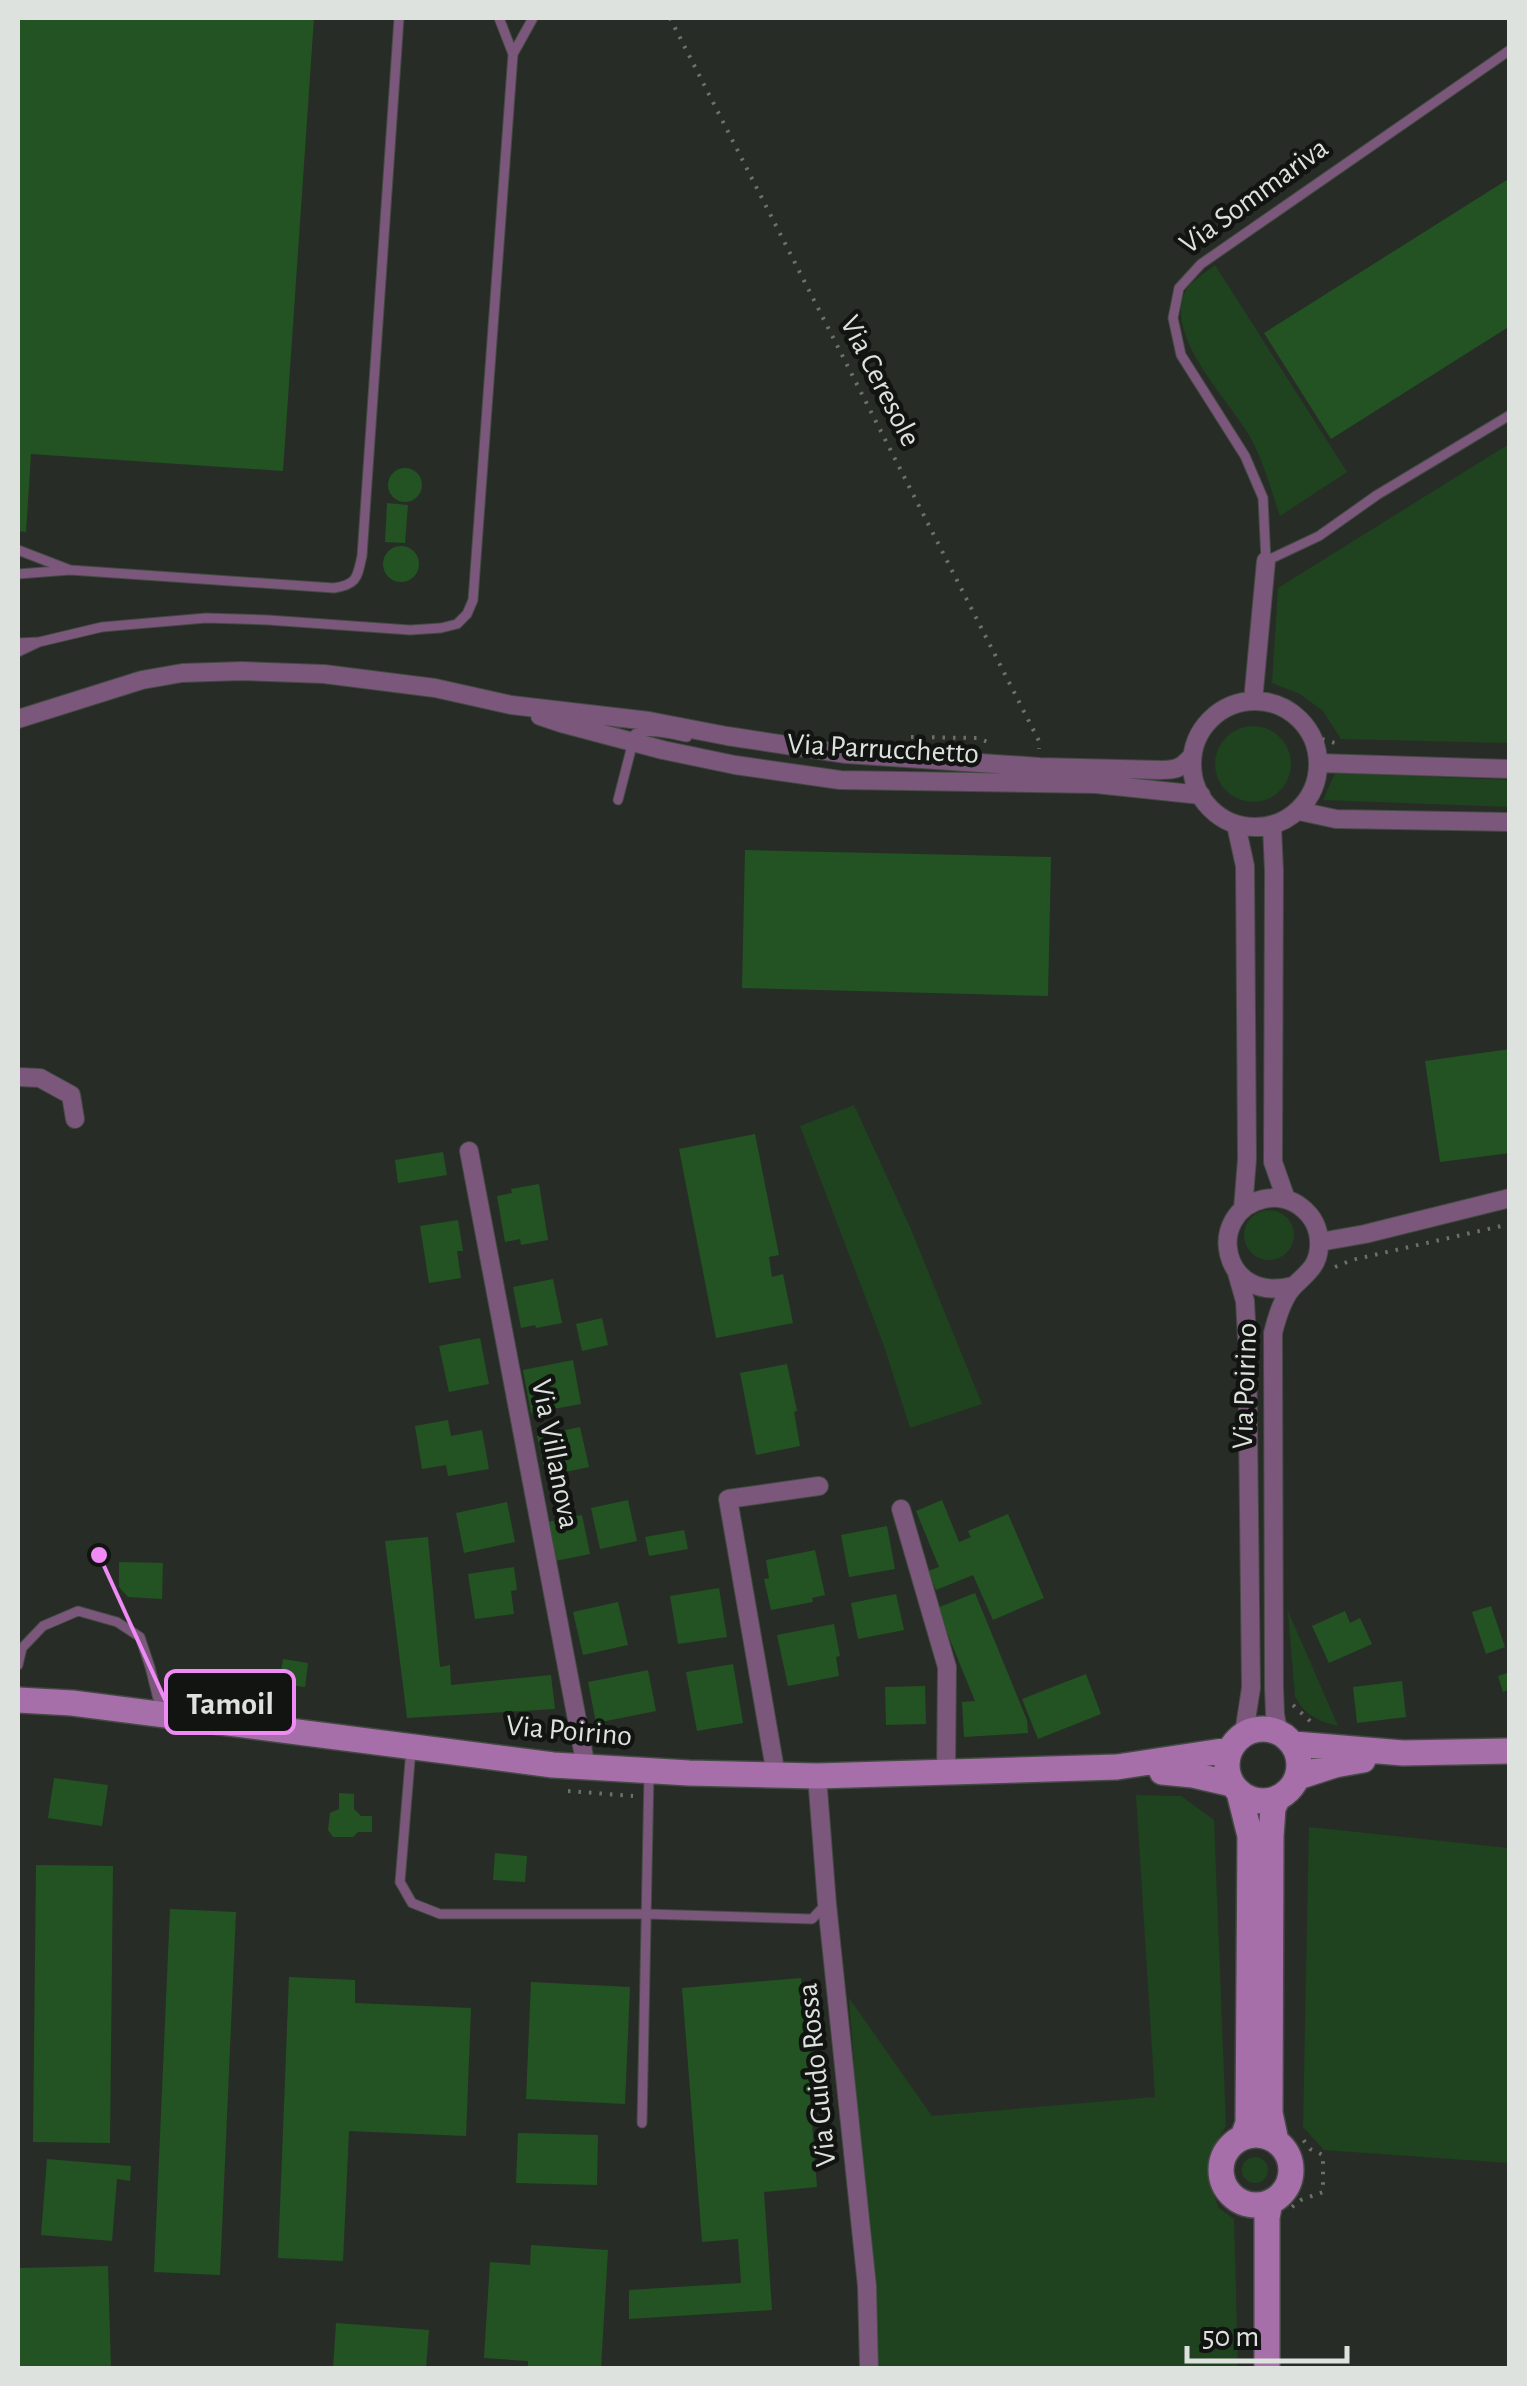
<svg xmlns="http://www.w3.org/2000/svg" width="1527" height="2386" viewBox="0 0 1527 2386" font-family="'Alegreya Sans',sans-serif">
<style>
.green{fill:#1f421f}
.building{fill:#235322}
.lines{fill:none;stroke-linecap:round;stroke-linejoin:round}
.lane-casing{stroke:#444a43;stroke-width:11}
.street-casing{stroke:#444a43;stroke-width:20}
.secondary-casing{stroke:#444a43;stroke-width:28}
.path{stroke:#6c716c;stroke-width:4;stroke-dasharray:2.5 8;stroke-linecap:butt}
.lane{stroke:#7a577b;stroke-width:9}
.street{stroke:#7a577b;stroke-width:18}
.secondary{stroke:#a66fa9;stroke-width:25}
.labels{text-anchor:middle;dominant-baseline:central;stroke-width:9;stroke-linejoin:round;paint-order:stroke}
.street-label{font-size:30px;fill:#dee2de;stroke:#111411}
.leader{fill:none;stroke:#f08bf6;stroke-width:4}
.callout-dot{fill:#f08bf6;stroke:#111411;stroke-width:4}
.callout{fill:#111411;stroke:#f08bf6;stroke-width:4}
.callout-label{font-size:32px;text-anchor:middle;font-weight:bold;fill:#dee2de}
</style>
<rect width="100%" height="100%" fill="#272d26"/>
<path class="green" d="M1215 265 1347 472 1280 516C1271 490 1263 459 1249 435 1229 400 1162 334 1186 290 1191 281 1207 272 1215 265Z
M1509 444V743L1341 739 1323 711 1300 694 1272 683 1278 588Z
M1215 764a38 38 0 1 1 76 0a38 38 0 1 1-76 0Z
M1335 773 1509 780V807L1323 800Z
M854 1105 910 1227 982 1404 910 1428 884 1346 800 1126Z
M1244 1235a25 25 0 1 1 50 0a25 25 0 1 1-50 0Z
M1288 1611 1338 1726C1320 1722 1303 1714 1295 1696Z
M1136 1795 1181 1796 1214 1820 1226 2126 1209 2154 1208 2179 1219 2208 1234 2219 1238 2368H877L849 1998 932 2116 1155 2097Z
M1309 1827 1509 1848V2163L1324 2150 1303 2127Z
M1242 2170a13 13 0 1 1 26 0a13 13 0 1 1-26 0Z"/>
<path class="building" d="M18 18H314L283 471 31 454 26 532 18 531Z
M1510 178V326L1331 439 1264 333Z
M388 485a17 17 0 1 1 34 0a17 17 0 1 1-34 0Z
M387 503 408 505 405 543 385 542Z
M383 564a18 18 0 1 1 36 0a18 18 0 1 1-36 0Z
M745 850 1051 857 1048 996 742 988Z
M1510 1049V1153L1440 1162 1425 1061Z
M755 1134 779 1255 769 1257 772 1277 783 1274 793 1323 716 1338 679 1149Z
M443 1152 447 1175 398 1183 395 1160Z
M539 1184 548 1240 521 1245 520 1239 505 1242 497 1196 512 1193 511 1189Z
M458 1220 463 1251H457L461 1278 429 1283 420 1226Z
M553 1279 562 1323 536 1328 535 1325 521 1328 513 1287Z
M602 1318 608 1345 582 1351 576 1324Z
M480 1338 489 1384 449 1392 439 1346Z
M573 1360 581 1404 531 1413 523 1370Z
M787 1364 797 1411 794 1412 800 1446 756 1455 740 1373Z
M448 1420 451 1436 482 1430 489 1469 448 1476 446 1465 422 1469 415 1426Z
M580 1427 589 1467 546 1476 537 1436Z
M628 1500 637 1541 600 1549 591 1508Z
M942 1500 959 1542 971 1537 968 1531 1008 1514 1044 1598 993 1620 973 1575 936 1590 928 1571 939 1567 916 1511Z
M507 1502 515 1542 464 1553 456 1513Z
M582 1515 590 1554 555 1561 548 1522Z
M887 1526 895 1569 849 1577 841 1535Z
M684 1530 688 1549 649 1556 645 1537Z
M428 1537 440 1667 450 1665 451 1685 551 1675 555 1709 407 1718 385 1541Z
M815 1550 825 1595 812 1598 813 1602 771 1610 764 1579 769 1578 766 1560Z
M119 1562 163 1563 162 1599 128 1597 119 1587Z
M514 1567 517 1590 511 1591 514 1614 475 1619 468 1574Z
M719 1588 727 1637 678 1644 670 1596Z
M975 1593 1027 1720 1028 1733 964 1737 962 1702 975 1701 937 1608Z
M896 1594 904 1630 858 1639 851 1603Z
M618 1602 628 1645 583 1655 573 1612Z
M1491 1606 1505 1647 1486 1654 1472 1612Z
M1345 1611 1350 1623 1360 1618 1372 1644 1329 1663 1312 1626Z
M834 1624 840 1656 836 1657 839 1676 788 1686 777 1635Z
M283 1659 308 1663 305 1687 279 1684Z
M733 1664 743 1723 697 1731 686 1672Z
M648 1670 656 1711 596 1723 588 1682Z
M1510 1672V1689L1503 1692 1498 1676Z
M1086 1674 1101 1714 1038 1739 1022 1699Z
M1402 1681 1406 1717 1357 1723 1353 1687Z
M925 1686 926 1724 886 1725 885 1687Z
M54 1778 108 1785 102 1826 48 1818Z
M339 1793 354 1794V1809L361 1816H372V1832H358L353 1837H333L328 1830 330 1813 339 1809Z
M495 1853 527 1856 525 1882 493 1880Z
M36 1865 113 1866 110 2143 33 2142Z
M170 1909 236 1912 220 2275 154 2272Z
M289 1977 355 1980V2003L471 2008 466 2136 349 2131 343 2261 278 2258Z
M801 1978 803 2002 813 2001 820 2084 809 2085 817 2187 764 2192 772 2310 629 2319V2290L741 2283 738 2239 702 2242 682 1988Z
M531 1982 630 1987 625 2104 526 2099Z
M518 2133 598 2135 597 2185 516 2183Z
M47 2159 131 2166 130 2181 117 2179 112 2241 41 2235Z
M531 2245 608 2250 601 2368H528V2361L484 2358 490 2262 530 2265Z
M108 2266 111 2368H18V2268Z
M336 2323 429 2330 426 2368H333Z"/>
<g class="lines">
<g class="lane-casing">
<path id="lane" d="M1510 50 1201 264 1179 288 1173 318 1181 355 1245 456 1263 498 1266 561 1319 536 1377 495 1510 415
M513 54 533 18
M18 550 70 570 18 574
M70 570 334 588C358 584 357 577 362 556L399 18
M39 642 102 627 206 618 268 620 410 630 441 628 457 624 467 614 473 600 513 54 499 18
M18 643 39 642 18 652
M618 800 635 734C649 728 671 734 687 737
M18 1665 22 1648 43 1626 78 1611 117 1622 140 1637 150 1667 161 1711
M411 1749 400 1882 412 1903 440 1914H647L812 1919 826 1904
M642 2123 649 1774"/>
</g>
<g class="street-casing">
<path id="street" d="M1192 764a63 63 0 1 1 126 0a63 63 0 1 1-126 0Z
M1253 701 1266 561
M540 716 561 723 663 750 735 765 840 780 1096 784 1201 795
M18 719 142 680 182 673 242 671 324 674 435 688 511 705 649 721 727 736 846 754 1040 767 1161 770C1176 770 1182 768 1192 756
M1319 763 1510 769
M1299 811 1336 819 1510 822
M1236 825 1245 866 1247 1159 1243 1209
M1272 826 1274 871 1273 1162 1286 1199
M18 1077 40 1078 71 1095 75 1119
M469 1151 586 1767
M1320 1242 1365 1234 1510 1198
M1237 1273 1245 1301 1247 1338 1251 1688 1244 1733
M901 1509 947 1667 946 1773
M1278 1731 1275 1714 1274 1688 1273 1333C1277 1317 1283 1296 1295 1285 1307 1273 1318 1266 1319 1247 1320 1231 1314 1217 1301 1207 1291 1199 1277 1196 1264 1199 1205 1212 1220 1305 1293 1286
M776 1775 728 1499 819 1486
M817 1776 827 1904 867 2286 869 2368"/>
</g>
<g class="secondary-casing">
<path id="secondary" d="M18 1700 72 1703 553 1765 689 1773 817 1776 1117 1767 1229 1750
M1227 1765a36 36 0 1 1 72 0a36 36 0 1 1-72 0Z
M1294 1744 1403 1753 1510 1751
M1162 1772 1193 1775 1232 1784
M1298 1777 1335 1765 1363 1760
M1239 1792 1250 1836 1248 2123 1243 2137
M1221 2170a35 35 0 1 1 70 0a35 35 0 1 1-70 0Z
M1276 2141 1270 2113 1271 1836 1273 1808 1278 1798
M1267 2368V2218L1270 2202"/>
</g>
<path class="path" d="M670 18 1039 741V749
M1312 736 1335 743
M911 737 977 738 991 743
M1335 1267 1352 1260 1510 1224
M207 1695 297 1706
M1293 1705 1311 1722
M568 1791 633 1796
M1292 2207 1301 2200 1323 2192V2155L1310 2149 1299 2134"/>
<use href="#lane" class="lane"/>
<use href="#street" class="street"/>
<use href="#secondary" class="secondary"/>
</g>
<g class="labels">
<g class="street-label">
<text transform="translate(1254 196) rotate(-36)">Via Sommariva</text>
<text transform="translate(880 381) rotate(63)">Via Ceresole</text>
<text transform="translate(883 749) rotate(3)">Via Parrucchetto</text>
<text transform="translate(1245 1386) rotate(-88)">Via Poirino</text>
<text transform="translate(555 1454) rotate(79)">Via Villanova</text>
<text transform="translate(569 1731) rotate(5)">Via Poirino</text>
<text transform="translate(817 2075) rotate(-96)">Via Guido Rossa</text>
</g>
</g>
<path class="leader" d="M99 1555L166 1702"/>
<circle class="callout-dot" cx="99" cy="1555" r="10"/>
<rect class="callout" x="166" y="1671" width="128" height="62" rx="10"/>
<g class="callout-label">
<text x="230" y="1714">Tamoil</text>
</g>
<rect width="1527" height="2386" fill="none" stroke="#dee2de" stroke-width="40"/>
<path d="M1187 2346v15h160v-15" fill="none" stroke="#dee2de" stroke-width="5"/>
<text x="1202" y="2346" font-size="30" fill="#dee2de" stroke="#111411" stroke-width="8" paint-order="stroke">50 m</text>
</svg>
